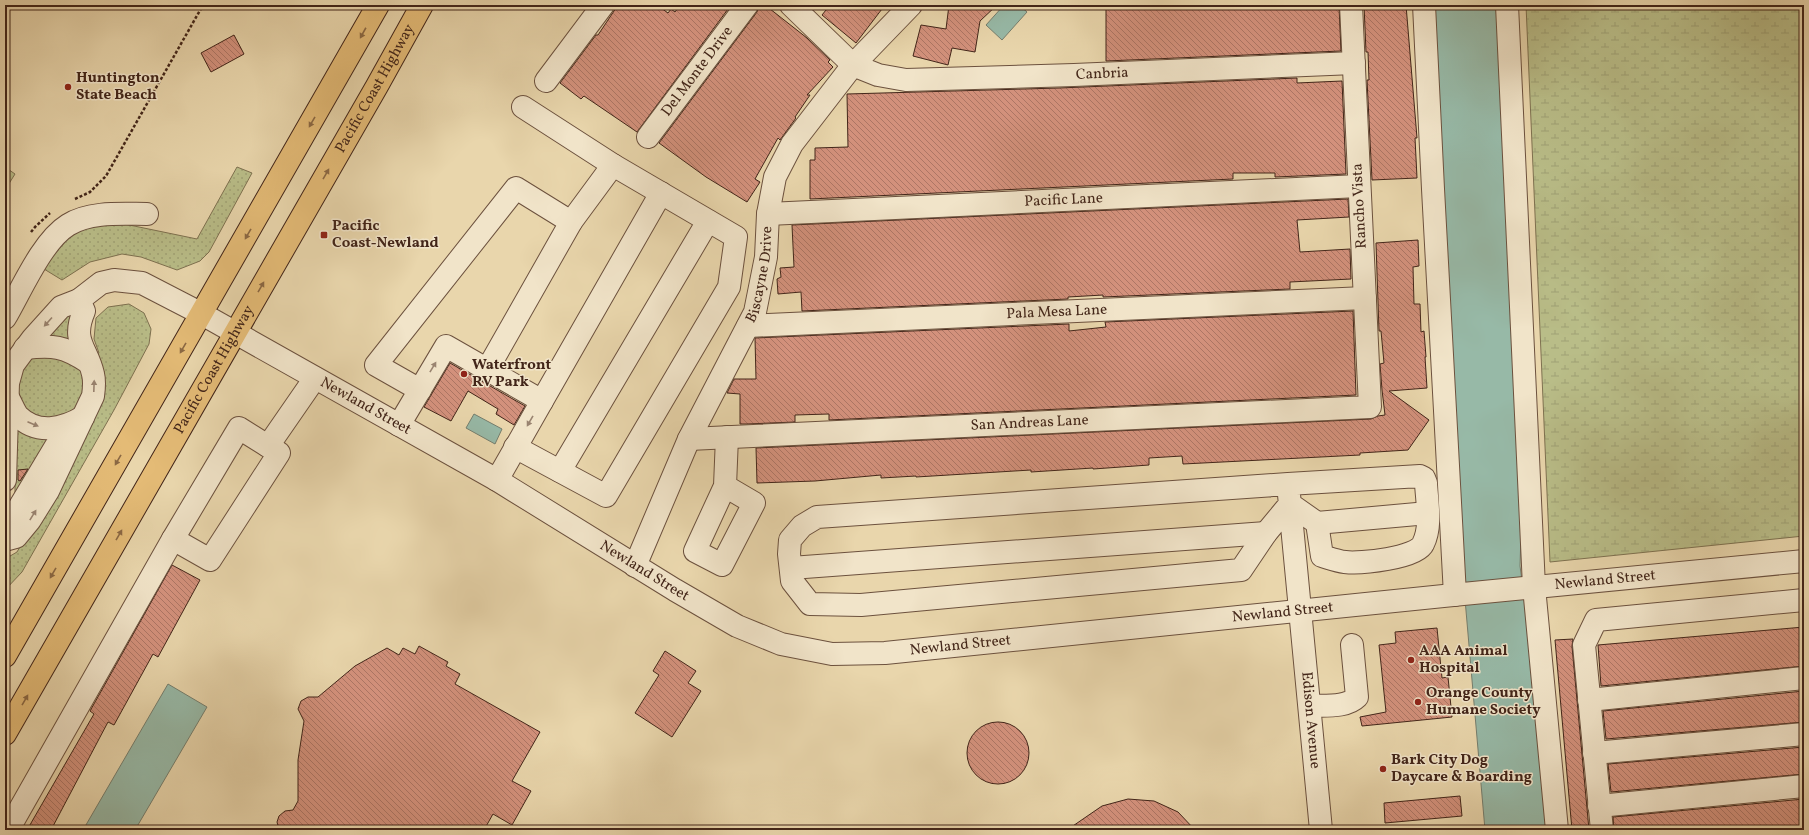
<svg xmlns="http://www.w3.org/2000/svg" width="1809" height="835" viewBox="0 0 1809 835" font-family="Vollkorn,serif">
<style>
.grass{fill:url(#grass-dots);stroke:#7e7150}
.wetland{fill:url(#wetland-marsh);stroke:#7e7150}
.pitch{fill:#b9bd88;stroke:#7e7150}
.water{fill:#97b9a7;stroke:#757e6e}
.building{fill:url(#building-back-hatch);stroke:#422519}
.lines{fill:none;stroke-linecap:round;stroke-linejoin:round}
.minor-casing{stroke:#6c513e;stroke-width:24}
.highway-casing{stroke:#422519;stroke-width:24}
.path{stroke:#422519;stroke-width:2.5;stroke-dasharray:3 2;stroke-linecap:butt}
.minor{stroke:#f1e4c9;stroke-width:22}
.highway{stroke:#e4bb76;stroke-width:22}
.oneway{fill:#8b6843}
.oneway2{fill:#9a8471}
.poi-dot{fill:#8f2418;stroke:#f1e4c9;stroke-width:1.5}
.labels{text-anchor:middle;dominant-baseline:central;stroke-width:3;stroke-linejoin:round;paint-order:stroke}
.street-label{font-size:15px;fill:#422519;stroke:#f1e4c9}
.poi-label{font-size:15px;font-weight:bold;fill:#422519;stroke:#f1e4c9;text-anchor:start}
</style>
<defs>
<pattern id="grass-dots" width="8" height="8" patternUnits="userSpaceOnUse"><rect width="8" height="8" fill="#b9bd88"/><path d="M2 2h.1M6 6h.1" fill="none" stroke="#a0a275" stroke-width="1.8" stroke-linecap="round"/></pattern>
<pattern id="wetland-marsh" width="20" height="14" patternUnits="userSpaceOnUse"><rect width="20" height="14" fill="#b9bd88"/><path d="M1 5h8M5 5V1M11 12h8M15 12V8" fill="none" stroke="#a0a275"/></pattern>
<pattern id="building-back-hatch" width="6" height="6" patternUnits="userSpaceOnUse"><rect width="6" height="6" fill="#d3917c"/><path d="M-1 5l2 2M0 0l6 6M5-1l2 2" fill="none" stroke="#ad7665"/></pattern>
</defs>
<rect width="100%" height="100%" fill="#e9d6ac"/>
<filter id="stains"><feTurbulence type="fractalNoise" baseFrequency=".005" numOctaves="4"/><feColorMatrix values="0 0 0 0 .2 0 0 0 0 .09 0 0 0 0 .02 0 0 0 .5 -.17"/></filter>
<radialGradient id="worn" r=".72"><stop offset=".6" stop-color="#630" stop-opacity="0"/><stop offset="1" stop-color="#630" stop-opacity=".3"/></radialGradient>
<path class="grass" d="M237 167 252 173 209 252 200 261 177 270 141 257 122 254 90 262 62 280 44 269 54 250 82 223 110 221 197 239Z
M129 304 144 313 151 329 149 344 114 410 22 572 5 590V559L17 552 101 404 105 388 95 354 99 353 94 339 96 318 108 307Z
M72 310 70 342 47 338Z
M44 351 83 370C84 377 87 386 86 392 85 394 83 398 81 400 79 403 77 408 75 410 66 420 42 421 32 413 4 395 18 361 44 351Z
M18 426 49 438 15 495V430Z"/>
<path class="wetland" d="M1526 5H1804V536L1550 562Z"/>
<path class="pitch" d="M5 167 15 174 5 190Z"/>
<path class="water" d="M1004 5H1019L1027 12 1002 40 986 25Z
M1434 5H1498L1522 502 1520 566 1532 655 1548 830H1485L1463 576Z
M474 414 502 429 495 444 466 428Z
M168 684 207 707 135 830H83Z"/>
<path class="building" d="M618 5H657L668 13 671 9 675 12 680 5H731L637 132 584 96 581 99 560 83 596 35H598Z
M759 5H765L807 38 830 60 828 62 833 67 807 95H810L795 117 796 118 780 140 778 138 755 179 760 182 747 202 706 177 659 143 757 12Z
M830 5H885L856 43 822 15Z
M949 5H997L980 21 975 52 952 48 948 65 913 56 921 25 946 29Z
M1106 5H1266V9L1339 6 1341 51 1106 61Z
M1364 5H1406L1417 138H1415L1417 178 1372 180 1367 80H1369L1368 52H1366Z
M234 35 244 54 211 72 201 53Z
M1297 78V83L1342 81 1346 174 1275 177V173H1233V179L810 199V160H815V148L848 147 847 94 1059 88Z
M1348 199 1349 217 1297 220 1300 252 1350 249 1351 279 1290 282V289L1103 297V295L1068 297V299L802 311 801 292 778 294 777 279 781 277 780 268 794 267 792 225Z
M1418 240 1419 266 1413 267 1414 304H1420L1421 332 1424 331 1426 357H1425L1427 388 1389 391 1429 420 1408 450 1360 453V455L1183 464 1182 456 1149 458V465L1093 469V468L1031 472V470L998 472 916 477V476L881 478V475L815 481 757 483 756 448 1371 419 1378 416 1385 415 1382 390 1380 364 1384 363 1381 331H1379L1376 243Z
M1353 311 1356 395 829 420V414L795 415V422L747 424H740V394L727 393 734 379H756L755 338 1069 324V331L1106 327 1105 322Z
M450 363 525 406 514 425 496 414 498 409 468 391 451 421 424 407Z
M28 469 20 481 18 480V470Z
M172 565 200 580 158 657 153 654 114 725 108 722 51 830H27L94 714 90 711Z
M1804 627V666L1601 686 1598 645Z
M1437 628 1442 678 1448 677 1452 717 1362 726 1360 717 1386 712 1379 645 1396 643 1395 632Z
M1573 639 1572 646 1589 830H1572L1555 640Z
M419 646 448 662 446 666 460 674 455 684 540 732 512 781 531 791 512 825 493 814 484 830H279L277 822 279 816 285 811 293 810 298 801V760L304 721 298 709 301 701 308 697H318L355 666 387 648 399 655 403 648 415 654Z
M665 651 696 671 688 683 701 691 672 737 635 713 659 675 653 671Z
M1804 691V722L1606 739 1603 711Z
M967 753a31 31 0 1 1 62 0a31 31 0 1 1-62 0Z
M1804 747V774L1611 792 1608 764Z
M1460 796 1462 816 1385 823 1384 803Z
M1128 799 1154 801 1178 812 1195 830H1067L1102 806Z
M1804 799V830H1614L1613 817Z"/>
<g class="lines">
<g class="minor-casing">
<g id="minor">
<path id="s1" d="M791 5 853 65 878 75 906 80 1074 75 1354 63"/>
<path d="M1424 5 1433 189 1455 595"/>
<path d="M1507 5 1534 587 1557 830"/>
<path d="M546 81 603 5"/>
<path d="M523 107 613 165"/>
<path id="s2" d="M648 137 747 5"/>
<path id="s3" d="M768 214 1359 186"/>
<path d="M5 318C21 291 42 241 68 225 90 211 123 214 147 214"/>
<path id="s4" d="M748 326 1365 298"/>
<path d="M25 348C53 345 64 346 88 362"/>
<path d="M487 370 571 222"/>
<path d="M420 390 376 365 516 188 571 222 613 165 736 237 729 287 606 496 515 447"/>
<path d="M7 396C11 402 14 411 18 416 37 435 63 429 83 417"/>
<path d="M542 401 661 193"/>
<path d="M399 425 446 346 542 401 497 480"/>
<path d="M239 428 279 453 210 560 173 539Z"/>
<path id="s5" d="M689 439 1370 407 1351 5"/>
<path d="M268 446 315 378"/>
<path d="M560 471 708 221"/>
<path id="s6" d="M5 480 8 383 13 365 33 338 61 307 79 300 101 283 114 280 142 283 202 314 497 480 675 590 737 626 781 644 832 654 885 653 1463 594 1804 561"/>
<path id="s7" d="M1288 484 1420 476 1424 478 1426 483C1427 503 1432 526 1423 544 1417 558 1360 564 1345 562 1337 561 1329 558 1322 556L1317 523 1290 504 1266 533 1241 570 861 605 810 604 792 581 789 554 790 540 802 526 817 517 1288 484C1300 600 1310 715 1321 830"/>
<path d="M725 486 754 503 722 565 695 551 725 486 727 437"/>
<path d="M1317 523 1428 513"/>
<path d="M5 531 56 446"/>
<path d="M5 540 16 537 30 520 48 491 93 396C94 389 95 382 93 374 87 347 71 342 84 311L79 300"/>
<path id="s8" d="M635 566 689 439 755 312 766 257 768 214 775 177 792 144 853 65 911 5"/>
<path d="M791 568 1266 533"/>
<path d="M1589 700 1804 678"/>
<path d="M1310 706C1324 705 1346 708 1357 697L1352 645"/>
<path d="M1594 753 1804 734"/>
<path d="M1599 806 1804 786"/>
<path d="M8 830 173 539"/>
<path d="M1602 830 1584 645 1596 620 1804 600"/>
</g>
</g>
<g class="highway-casing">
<g id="highway">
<path d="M5 656 378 5"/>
<path id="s9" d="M5 734 377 86 422 5"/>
</g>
</g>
<path class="path" d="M75 199 90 192 106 176 203 5
M31 232 35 227 50 213"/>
<use href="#minor" class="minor"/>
<use href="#highway" class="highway"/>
</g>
<defs><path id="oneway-solid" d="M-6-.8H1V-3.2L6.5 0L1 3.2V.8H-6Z"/></defs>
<g class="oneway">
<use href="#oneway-solid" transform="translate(363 33) rotate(119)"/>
<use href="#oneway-solid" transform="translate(312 122) rotate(120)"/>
<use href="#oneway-solid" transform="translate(326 174) rotate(-60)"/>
<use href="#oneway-solid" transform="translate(248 234) rotate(120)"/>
<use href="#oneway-solid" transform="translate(261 287) rotate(-60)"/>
<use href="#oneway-solid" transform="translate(183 348) rotate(120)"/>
<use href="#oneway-solid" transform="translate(118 460) rotate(120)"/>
<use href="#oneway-solid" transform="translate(119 535) rotate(-60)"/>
<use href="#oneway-solid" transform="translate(53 573) rotate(120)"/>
<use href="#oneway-solid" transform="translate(25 700) rotate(-60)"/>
</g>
<g class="oneway2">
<use href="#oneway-solid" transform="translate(48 322) rotate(132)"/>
<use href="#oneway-solid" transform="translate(433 367) rotate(-59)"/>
<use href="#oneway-solid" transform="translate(94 386) rotate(-88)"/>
<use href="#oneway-solid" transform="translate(530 421) rotate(120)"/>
<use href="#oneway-solid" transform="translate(33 424) rotate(23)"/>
<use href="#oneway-solid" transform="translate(33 515) rotate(-58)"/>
</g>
<g class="poi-dot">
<circle cx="68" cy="87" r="4"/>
<rect x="320" y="231" width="8" height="8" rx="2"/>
<circle cx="464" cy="374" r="4"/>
<circle cx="1411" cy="660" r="4"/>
<circle cx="1418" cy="702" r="4"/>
<circle cx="1383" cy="769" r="4"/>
</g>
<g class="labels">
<g class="street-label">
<text stroke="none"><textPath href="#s2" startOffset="82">Del Monte Drive</textPath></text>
<text stroke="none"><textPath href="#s1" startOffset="338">Canbria</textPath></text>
<text stroke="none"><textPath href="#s9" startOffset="744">Pacific Coast Highway</textPath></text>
<text stroke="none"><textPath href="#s3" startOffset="296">Pacific Lane</textPath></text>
<text transform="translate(1360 206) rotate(-93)">Rancho Vista</text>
<text stroke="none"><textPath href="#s8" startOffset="319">Biscayne Drive</textPath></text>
<text stroke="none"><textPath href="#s4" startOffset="309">Pala Mesa Lane</textPath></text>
<text stroke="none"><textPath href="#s9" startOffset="420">Pacific Coast Highway</textPath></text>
<text stroke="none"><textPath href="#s6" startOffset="535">Newland Street</textPath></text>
<text stroke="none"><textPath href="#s5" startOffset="341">San Andreas Lane</textPath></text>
<text stroke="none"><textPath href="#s6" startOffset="859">Newland Street</textPath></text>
<text stroke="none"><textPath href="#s6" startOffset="1843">Newland Street</textPath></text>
<text stroke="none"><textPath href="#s6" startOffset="1519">Newland Street</textPath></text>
<text stroke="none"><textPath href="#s6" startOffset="1195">Newland Street</textPath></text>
<text stroke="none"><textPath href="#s7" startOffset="1707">Edison Avenue</textPath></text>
</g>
<g class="poi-label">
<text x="76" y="78">Huntington<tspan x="76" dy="17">State Beach</tspan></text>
<text x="332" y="226">Pacific<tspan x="332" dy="17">Coast-Newland</tspan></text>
<text x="472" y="365">Waterfront<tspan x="472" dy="17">RV Park</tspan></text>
<text x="1419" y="651">AAA Animal<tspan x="1419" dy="17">Hospital</tspan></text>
<text x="1426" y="693">Orange County<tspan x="1426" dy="17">Humane Society</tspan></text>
<text x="1391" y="760">Bark City Dog<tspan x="1391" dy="17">Daycare &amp; Boarding</tspan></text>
</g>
</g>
<rect width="1809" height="835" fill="none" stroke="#e9d6ac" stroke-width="20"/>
<rect x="6" y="6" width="1797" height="823" fill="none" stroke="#422519" stroke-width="2"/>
<rect x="10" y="10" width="1789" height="815" fill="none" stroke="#422519"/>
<rect width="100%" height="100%" filter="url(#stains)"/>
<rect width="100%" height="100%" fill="url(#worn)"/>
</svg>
